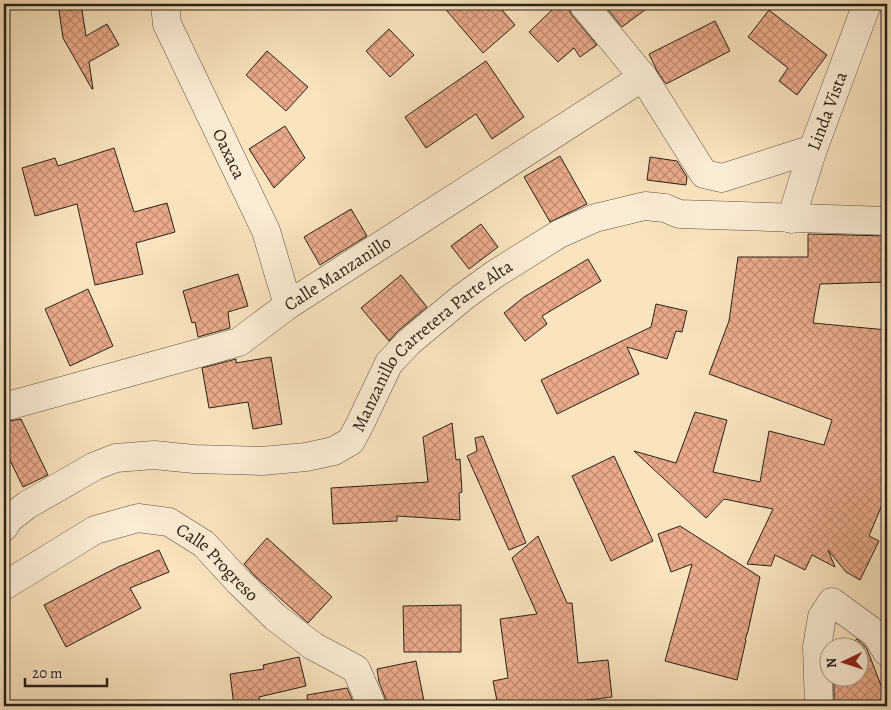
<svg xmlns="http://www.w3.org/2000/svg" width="891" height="710" viewBox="0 0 891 710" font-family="Alegreya,serif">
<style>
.building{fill:url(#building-cross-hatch);stroke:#2b2216}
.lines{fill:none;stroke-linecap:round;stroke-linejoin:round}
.minor-casing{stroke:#5e5240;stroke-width:29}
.minor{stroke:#fbedd5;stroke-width:28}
.labels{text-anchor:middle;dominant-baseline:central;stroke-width:5;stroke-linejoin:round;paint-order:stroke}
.street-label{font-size:18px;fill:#2b2216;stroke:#fbedd5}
</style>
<defs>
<pattern id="building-cross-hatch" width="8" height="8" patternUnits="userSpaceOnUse" patternTransform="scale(1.25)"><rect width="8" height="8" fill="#ebab8b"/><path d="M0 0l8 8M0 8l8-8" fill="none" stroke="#bf8b71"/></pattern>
</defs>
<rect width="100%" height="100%" fill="#f9e4be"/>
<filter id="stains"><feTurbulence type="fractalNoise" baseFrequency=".004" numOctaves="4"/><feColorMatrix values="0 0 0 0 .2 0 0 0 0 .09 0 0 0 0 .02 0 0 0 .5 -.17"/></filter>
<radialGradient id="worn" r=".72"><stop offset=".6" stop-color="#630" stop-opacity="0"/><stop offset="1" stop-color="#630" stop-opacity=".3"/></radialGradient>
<path class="building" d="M58 4H81L86 36 107 24 119 45 89 62 93 89H92L63 38Z
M441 4H497L515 25 483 53Z
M558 4H568V7L571 14 597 45 580 57 574 48 558 62 529 32Z
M603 4H653L622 27Z
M769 10 827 55 797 95 779 81 788 68 748 37Z
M715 21 730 51 666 84 657 71 649 54Z
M389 29 414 55 390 77 366 51Z
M267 51 308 87 286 111 246 75Z
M486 61 524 117 492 139 476 114 426 148 405 117Z
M285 126 305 158 274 188 249 149Z
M114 148 134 212 167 203 175 232 136 243 143 274 95 285 77 204 35 216 22 168 55 158 58 166Z
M560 156 587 204 550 222 524 177Z
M650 157 677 161 687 177 686 185 647 180Z
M351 209 367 236 320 265 304 237Z
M481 224 498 247 469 269 451 246Z
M808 234 887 236V282L820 284 813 323 887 330V493L869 536 879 541 860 580 846 572 828 550 835 567 812 555 805 570 775 555 771 566 747 564 773 509 724 499 706 518 634 451 676 463 695 412 727 420 713 472 760 482 769 431 824 445 832 420 709 374 729 321 738 257H808Z
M588 259 601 281 542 316 547 324 525 341 504 313 524 297Z
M238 274 248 306 228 312 230 328 198 337 195 322 192 323 183 291Z
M401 275 427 307 399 330 389 341 361 308Z
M88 289 113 346 70 366 45 309Z
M656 304 687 311 682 332 676 331 667 359 627 347 639 374 557 414 541 380 651 327Z
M271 357 282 424 253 429 248 402 209 408 202 368 236 359V363Z
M21 419 48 475 23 487 4 448V422Z
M452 423 456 460 460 459 462 492 459 493 460 520 397 516V521L333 524 331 488 428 482 423 437Z
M483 436 526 543 509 550 467 456 477 451 475 438Z
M614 456 653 541 611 561 572 476Z
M680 526 760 577 748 631 745 640H746L737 680 665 661 692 564 671 572 658 534Z
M538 536 567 603H572L578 663 608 660 612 697 538 706H498L493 681 508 678 500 619 537 614 512 558Z
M267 538 332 597 308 623 256 577 244 564Z
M159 550 169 572 130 588 141 608 66 647 44 605 118 567Z
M461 605V652H404L403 606Z
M857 639 864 645 867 649 887 701V706H834V678H858V648H846Z
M299 657 306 686 259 697 260 706H234L230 674 264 669 263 665Z
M416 661 425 706H387L386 700 379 682 377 669Z
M347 688 355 706H308L307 695Z"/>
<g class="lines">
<g class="minor-casing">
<g id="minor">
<path id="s1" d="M165 4 167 24 266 231 288 305"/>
<path d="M583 4 643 77 704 174 722 178 813 149"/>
<path id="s2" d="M791 219 813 149 867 4"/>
<path id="s3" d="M4 407 239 342 288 305 643 77"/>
<path id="s4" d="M4 527 9 519 27 505 95 466 116 458 154 455 194 459 262 461 306 457 334 451 351 441 360 424 389 363 409 342 463 297 495 274 559 234 595 218 645 206 665 208 679 214 887 221"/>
<path id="s5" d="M4 586 95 530 138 518 169 522 204 544 239 582 275 617 313 646 356 669 372 706"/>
<path d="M819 706 817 647 822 617 832 602 876 634 887 652"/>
</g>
</g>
<use href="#minor" class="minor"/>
</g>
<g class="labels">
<g class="street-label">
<text stroke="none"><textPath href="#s2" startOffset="114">Linda Vista</textPath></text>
<text stroke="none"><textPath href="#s1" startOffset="164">Oaxaca</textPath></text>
<text stroke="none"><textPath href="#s3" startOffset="364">Calle Manzanillo</textPath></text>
<text stroke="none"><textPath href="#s4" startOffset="500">Manzanillo Carretera Parte Alta</textPath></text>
<text stroke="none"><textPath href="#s5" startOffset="246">Calle Progreso</textPath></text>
</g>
</g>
<rect width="891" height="710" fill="none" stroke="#f9e4be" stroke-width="20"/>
<rect x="5" y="5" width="881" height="700" fill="none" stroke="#2b2216" stroke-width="2.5"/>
<rect x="10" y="10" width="871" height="690" fill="none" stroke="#2b2216"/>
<g transform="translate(844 662) rotate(266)"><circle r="24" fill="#fbedd5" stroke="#a89c89"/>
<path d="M0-4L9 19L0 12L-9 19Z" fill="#8f2418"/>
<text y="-8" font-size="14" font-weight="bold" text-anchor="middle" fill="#2b2216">N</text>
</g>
<path d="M25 678v8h82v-8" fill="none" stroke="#2b2216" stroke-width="2.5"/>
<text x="32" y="678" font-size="15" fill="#2b2216" stroke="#fbedd5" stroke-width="4" paint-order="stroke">20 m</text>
<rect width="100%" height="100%" filter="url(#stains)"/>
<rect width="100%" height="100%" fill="url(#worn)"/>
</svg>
